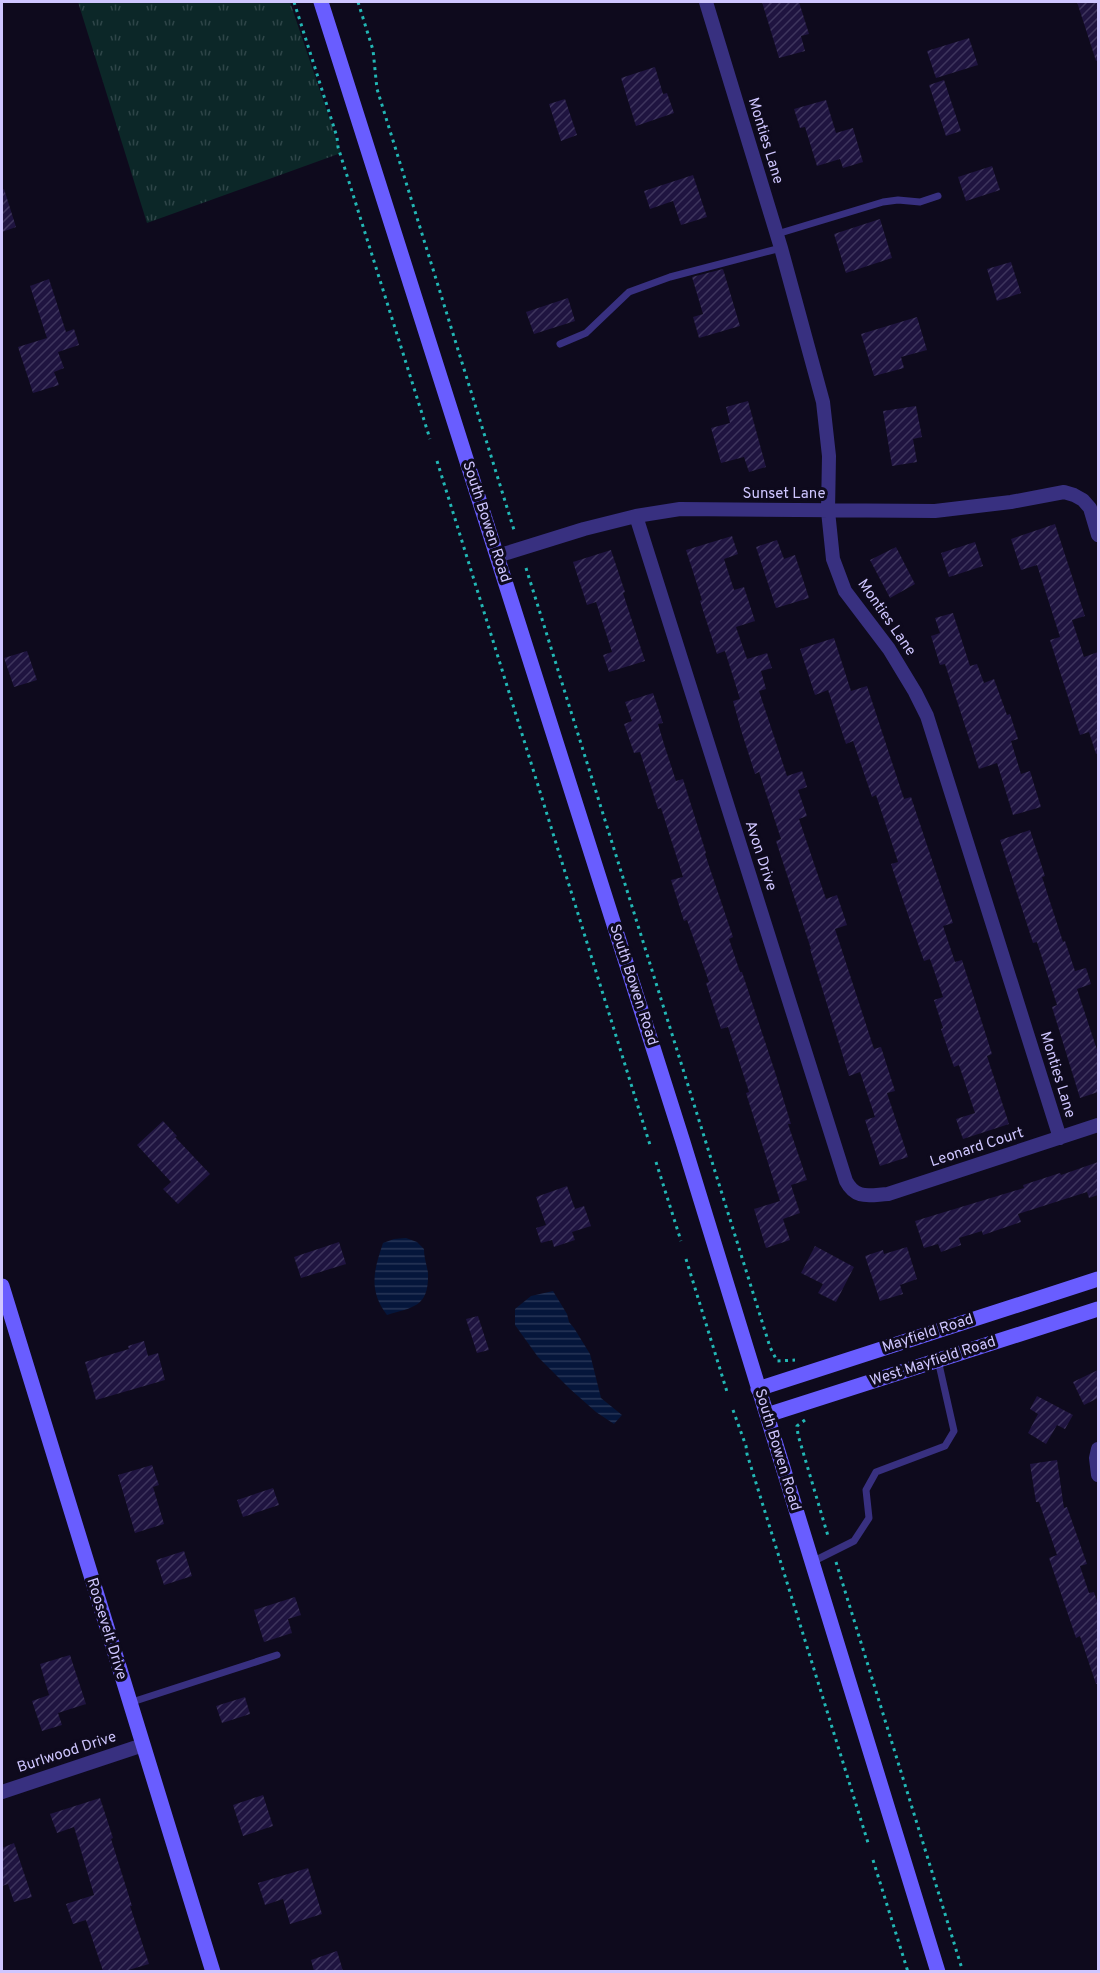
<svg xmlns="http://www.w3.org/2000/svg" width="1100" height="1973" viewBox="0 0 1100 1973" font-family="Overpass,sans-serif">
<style>
.grass{fill:url(#grass-tufts)}
.water{fill:url(#water-rules)}
.building{fill:url(#building-hatch)}
.lines{fill:none;stroke-linecap:round;stroke-linejoin:round}
.path{stroke:#22b7b5;stroke-width:3;stroke-dasharray:3 4.5;stroke-linecap:butt}
.lane{stroke:#383080;stroke-width:7}
.street{stroke:#383080;stroke-width:14}
.secondary{stroke:#695dff;stroke-width:15}
.labels{text-anchor:middle;dominant-baseline:central;stroke-width:6;stroke-linejoin:round;paint-order:stroke}
.street-label{font-size:15px;fill:#cfc6ff;stroke:#0e0a1d}
</style>
<defs>
<pattern id="grass-tufts" width="24" height="20" patternUnits="userSpaceOnUse" patternTransform="scale(1.5)"><rect width="24" height="20" fill="#0c2728"/><path d="M3 7l-1-3M5 7V3M7 7l1-3M15 17l-1-3M17 17v-4M19 17l1-3" fill="none" stroke="#2e4548"/></pattern>
<pattern id="water-rules" width="6" height="5" patternUnits="userSpaceOnUse" patternTransform="scale(1.5)"><rect width="6" height="5" fill="#05163b"/><path d="M0 2.5h6" fill="none" stroke="#283658"/></pattern>
<pattern id="building-hatch" width="6" height="6" patternUnits="userSpaceOnUse" patternTransform="scale(1.5)"><rect width="6" height="6" fill="#1f1440"/><path d="M-1 1l2-2M0 6l6-6M5 7l2-2" fill="none" stroke="#3e355d"/></pattern>
</defs>
<rect width="100%" height="100%" fill="#0e0a1d"/>
<path class="grass" d="M78 2H290L341 153 147 223Z"/>
<path class="water" d="M406 1238 417 1242 424 1249C424 1258 427 1265 428 1273 429 1307 414 1307 387 1315 368 1290 374 1270 383 1243L394 1239Z
M553 1291 567 1314 569 1322 574 1328 590 1354 601 1398 622 1415 614 1424 596 1412 570 1389 538 1357 515 1325V1309L531 1296Z"/>
<path class="building" d="M762 2H799L809 34 801 36 805 51 779 58Z
M1077 2H1098V60L1096 61Z
M969 38 978 65 936 78 927 51Z
M655 67 663 94 667 93 674 113 636 126 621 78Z
M944 80 961 131 946 136 929 85Z
M565 99 577 135 561 141 549 104Z
M826 100 836 133 853 128 863 162 843 168 840 159 817 166 805 127 800 128 794 109Z
M992 166 1000 190 966 201 958 177Z
M693 175 707 217 681 225 673 201 650 209 644 191Z
M4 189 16 227 2 232V190Z
M880 219 892 258 846 273 834 234Z
M1011 262 1021 293 997 301 987 269Z
M723 269 740 326 699 338 693 317 703 314 692 277Z
M49 279 66 332 74 329 79 345 58 352 64 368 54 372 59 385 33 393 18 347 47 338 30 286Z
M568 298 575 321 534 334 526 312Z
M917 317 927 350 901 357 904 368 874 376 861 334Z
M748 401 766 467 749 472 744 457 721 463 711 428 730 423 726 407Z
M916 406 922 437 913 439 917 462 892 466 883 411Z
M1055 524 1085 616 1072 620 1084 657 1098 652V753L1096 754 1089 732 1080 735 1050 640 1060 637 1037 565 1021 570 1011 539Z
M732 536 738 554 724 559 734 590 744 587 755 621 736 627 747 659 767 653 772 668 761 671 766 689 759 691 787 776 802 771 807 787 798 790 807 816 799 819 826 899 837 895 847 925 835 929 874 1049 881 1047 895 1091 887 1093 908 1157 880 1166 865 1120 875 1117 860 1072 849 1076 810 949H811L776 841 781 839 759 772 755 774 741 730 733 701 740 699 725 651 717 654 700 601 702 600 686 550Z
M777 540 784 559 795 555 809 598 776 608 756 547Z
M975 542 983 566 949 577 941 553Z
M896 547 915 584 890 598 870 560Z
M611 550 625 592 623 593 645 661 609 672 603 655 612 652 596 602 587 605 573 562Z
M953 613 970 666 977 664 984 683 994 679 1007 715 1010 714 1018 739 1011 741 1021 774 1030 771 1041 807 1013 815 997 763 979 769 945 664 940 665 931 636 940 633 935 618Z
M834 638 851 691 867 686 904 799 911 797 953 923 943 926 955 962 962 960 992 1054 987 1056 1009 1124 963 1139 956 1119 975 1113 959 1065 954 1067 941 1029 943 1028 934 1000 943 997 930 959 924 961 905 906 891 864 898 862 876 795 872 797 853 741 846 744 828 690 815 695 800 649Z
M27 651 37 680 14 687 4 658Z
M653 693 663 723 658 724 664 744 676 781 683 779 706 853 705 854 733 937 729 939 740 972H742L775 1072 791 1124H788L807 1180 791 1185 800 1213 783 1219 790 1240 766 1248 754 1209 780 1201 746 1093 749 1092 728 1027 721 1029 706 983 709 982 687 920 684 921 671 880 683 877 661 808 658 809 640 752 634 753 624 724 632 721 625 702Z
M1030 830 1045 876 1042 877 1063 942 1065 941 1075 971 1086 968 1091 984 1077 989 1098 1053V1092L1080 1098 1052 1007 1057 1005 1037 942 1033 943 1000 840Z
M163 1121 177 1136 175 1137 210 1174 178 1204 163 1189 171 1182 137 1145Z
M1098 1162V1195L1089 1198 1087 1192 1018 1214 1021 1222 983 1235 982 1231 959 1238 961 1245 941 1252 938 1244 924 1248 915 1221 1024 1188 1023 1185 1060 1173 1061 1175Z
M567 1186 575 1209 584 1206 591 1226 572 1232 575 1240 554 1247 552 1240 541 1243 536 1228 546 1225 536 1197Z
M339 1242 346 1264 301 1278 294 1257Z
M815 1246 854 1267 836 1302 818 1293 823 1284 801 1273Z
M907 1247 917 1279 900 1285 903 1294 880 1301 865 1256 883 1250 884 1254Z
M478 1316 489 1350 477 1353 466 1319Z
M144 1341 148 1356 158 1353 165 1380 96 1400 85 1362 129 1349 128 1346Z
M1098 1370V1398L1084 1405 1073 1382Z
M1037 1396 1073 1415 1065 1429 1057 1425 1046 1444 1028 1433 1038 1414 1030 1409Z
M1057 1460 1064 1508 1067 1507 1087 1564 1080 1566 1089 1593 1094 1592 1098 1604V1684H1096L1080 1636 1076 1638 1049 1558 1057 1555 1039 1502H1036L1030 1464Z
M152 1465 159 1485 153 1487 164 1524 135 1533 118 1475Z
M273 1488 279 1505 243 1517 237 1500Z
M184 1551 192 1576 164 1585 156 1560Z
M295 1597 301 1615 288 1619 292 1633 264 1642 254 1610Z
M70 1655 86 1704 58 1713 62 1725 42 1731 32 1701 49 1695 40 1664Z
M245 1697 250 1714 222 1723 216 1706Z
M263 1795 273 1826 243 1836 233 1805Z
M100 1798 113 1838 111 1839 132 1906H130L149 1964 125 1971H103L86 1920 73 1924 66 1904 94 1895 74 1827 57 1833 50 1814Z
M14 1843 32 1897 14 1902 8 1884 2 1886V1848Z
M308 1868 322 1914 290 1924 283 1899 265 1905 258 1883Z
M337 1951 343 1971H314L311 1960Z"/>
<g class="lines">
<path class="path" d="M294 2 337 137 338 147 430 439
M358 2 373 50 377 89 514 530
M437 461 650 1145
M526 568 770 1347 777 1361 795 1360
M656 1162 681 1241
M686 1259 728 1395
M733 1410 746 1446 747 1454 869 1846
M805 1420 797 1426 798 1435 828 1536
M836 1562 963 1972
M873 1860 908 1972"/>
<path class="lane" d="M777 234 883 202 898 200 920 202 938 196
M560 344 586 333 629 292 670 277 781 248
M812 1562 854 1541 869 1518 866 1490 876 1472 945 1446 954 1431 938 1360
M129 1703 277 1655"/>
<path class="street" d="M706 2 781 248 823 402 829 456 828 511 833 559 845 591 889 649 915 692 927 716 1060 1138
M636 516 846 1181C856 1200 869 1195 888 1194L1098 1125
M497 556 584 529 636 516 680 509 935 511 1011 502 1064 492 1074 495 1083 500 1090 508 1098 535
M1098 1449 1096 1458 1098 1475
M2 1792 143 1745"/>
<path class="secondary" d="M321 2 683 1142 938 1972
M2 1286 213 1972
M758 1389 1098 1279
M767 1415 1098 1309"/>
</g>
<g class="labels">
<g class="street-label">
<text transform="translate(765 141) rotate(73)">Monties Lane</text>
<text x="784" y="494">Sunset Lane</text>
<text transform="translate(486 522) rotate(72)">South Bowen Road</text>
<text transform="translate(886 618) rotate(55)">Monties Lane</text>
<text transform="translate(760 856) rotate(72)">Avon Drive</text>
<text transform="translate(633 985) rotate(72)">South Bowen Road</text>
<text transform="translate(1057 1075) rotate(73)">Monties Lane</text>
<text transform="translate(977 1148) rotate(-18)">Leonard Court</text>
<text transform="translate(928 1334) rotate(-18)">Mayfield Road</text>
<text transform="translate(933 1362) rotate(-18)">West Mayfield Road</text>
<text transform="translate(777 1450) rotate(73)">South Bowen Road</text>
<text transform="translate(106 1629) rotate(73)">Roosevelt Drive</text>
<text transform="translate(67 1753) rotate(-18)">Burlwood Drive</text>
</g>
</g>
<rect width="1100" height="1973" fill="none" stroke="#cfc6ff" stroke-width="6"/>
</svg>
